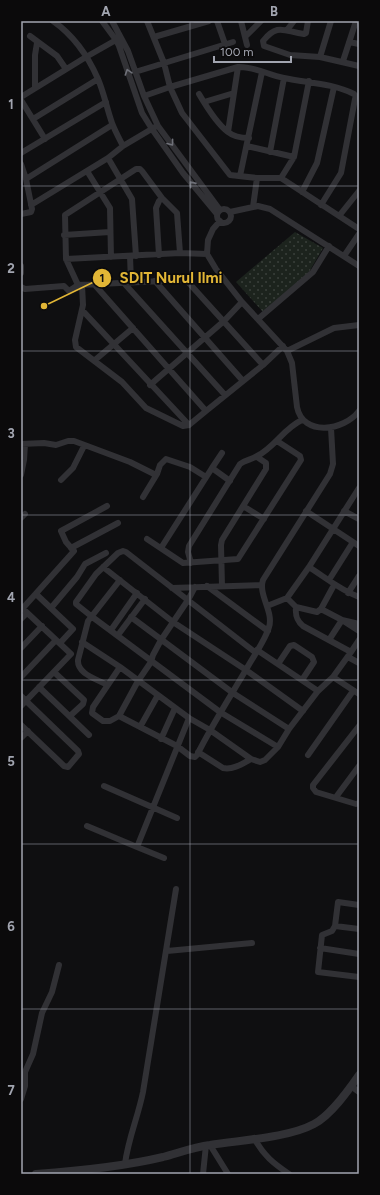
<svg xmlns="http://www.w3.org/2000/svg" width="380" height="1195" viewBox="0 0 380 1195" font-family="Figtree,sans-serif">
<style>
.grass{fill:url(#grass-dots)}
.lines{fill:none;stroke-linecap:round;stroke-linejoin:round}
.minor{stroke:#313135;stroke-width:6}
.tertiary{stroke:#313135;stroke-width:8}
.oneway{stroke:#6f7179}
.grid{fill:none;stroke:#a2a5b0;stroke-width:1;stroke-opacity:0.55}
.leader{fill:none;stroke:#e2b636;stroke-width:1.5}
.callout-dot{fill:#e2b636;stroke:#0b0a0b;stroke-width:1.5}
.mark-label{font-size:12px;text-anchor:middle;font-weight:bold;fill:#111}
.callout-label{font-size:15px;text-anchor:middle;font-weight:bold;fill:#e2b636;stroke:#0b0a0b;stroke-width:3.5;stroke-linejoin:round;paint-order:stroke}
.neatline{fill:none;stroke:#a2a5b0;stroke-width:1.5}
.grid-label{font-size:13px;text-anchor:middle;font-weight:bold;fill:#a2a5b0}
</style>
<defs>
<pattern id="grass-dots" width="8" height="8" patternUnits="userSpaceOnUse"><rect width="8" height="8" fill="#1c231d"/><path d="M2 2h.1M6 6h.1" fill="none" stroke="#3a403b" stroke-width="1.8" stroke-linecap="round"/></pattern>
</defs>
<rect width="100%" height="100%" fill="#0f0f11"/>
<path class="grass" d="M295 232 323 248 309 272 264 313 236 282Z"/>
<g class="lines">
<path class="minor" d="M53 21C73 35 88 56 98 79 104 93 107 109 112 123 115 131 119 138 123 146
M102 21 116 40 119 46 142 113 152 129 183 173 217 214
M112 21 128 51 144 96 158 126 220 210
M147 21 164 63 170 87 182 113 230 175 257 178H281L359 229
M217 21 225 44
M241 21 247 45
M308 21 306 33 304 34C285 32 278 22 263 41L264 46 290 55 320 57 359 66
M287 30 294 21
M30 36 57 56 66 69
M246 36 261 21
M154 37 209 21
M349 42 359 44
M320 57 331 21
M343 61 356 21
M135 72 233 42
M35 88V55L37 43
M199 94C206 106 217 124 228 132 234 137 242 138 249 138
M144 96 170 87 238 67C254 66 268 75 284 78 307 83 332 83 354 94L356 96 355 99 341 173 321 205
M21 97 86 57 116 40
M21 100 45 139
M204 102 234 93
M33 119 98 79
M228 132 238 67
M247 146 294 157
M270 152 284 78
M21 153 106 102
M108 158 132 199 136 256
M21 164 26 179 32 209 31 212 21 214
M87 171 110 208 111 257
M240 176 262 72
M281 178 294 157 309 81
M26 179 112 125
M302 192 317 163 334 87
M31 205 108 158 123 146 155 127
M253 207 257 178
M217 216a7 7 0 1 1 14 0a7 7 0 1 1-14 0Z
M230 212 258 206 270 209 359 266
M339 216 359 191
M220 221 213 229 208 240 207 254 216 269 242 302 287 351 292 363 297 407C303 437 344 431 359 411
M64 235 110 232
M159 255 156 208 159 201 162 198
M130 256 131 282
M344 256 359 234
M66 259 180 253 207 254
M21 266V273
M155 281 243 381
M123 282 225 395
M94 284 206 411
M78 285 66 259 65 215 136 169H140L142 171 162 198 177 213 180 253
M82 285 83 305 75 340 76 347 122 382 146 408 183 426 189 425 206 411 263 365 283 346
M21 287 25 289 64 286 69 291 78 285 183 280 188 282 263 365
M82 310 189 425
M258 319 313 272 329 246
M287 351 334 328 359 325
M95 360 133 328
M150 385 224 321 242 302
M21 444 44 443 56 445 68 441H74L130 462 154 474H157L160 465 166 459 190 467 206 477
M212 468 222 453
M21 475 24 460 25 444
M61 480 73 468 84 446
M143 497 157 474
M243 506 264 519
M306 511 359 546
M344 511 359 519
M21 518 25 514
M147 539 183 563 238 559 301 460 300 456 277 441
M71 548 118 523
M161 548 212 468 230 481
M191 563 188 552 189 546 240 464C245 460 251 460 257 456 274 448 284 428 302 420
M103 567 173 622 246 670 303 711
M309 567C326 578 340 590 359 597
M329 580 353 542
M207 586 268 631
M222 586 221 545 222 540 266 469V463L257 457
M172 588 261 585
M348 593 359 576
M36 594 73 629 60 643
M287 598 296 607 317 612 321 609 334 585
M267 606 287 598 309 567 359 488
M21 607 71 654 21 706
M296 607C295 616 297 621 303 626L351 652
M23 608 74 551 66 542 61 531 107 506
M51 608 77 577 85 564 106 553
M321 609 342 620 359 631
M131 617 233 693 289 729
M21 619 27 613
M111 630 137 593
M118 635 145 599
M329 640 342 620 359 624
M82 642 120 667 189 718 210 730 251 759 260 762 265 760 278 747 289 729 318 691 333 677 351 652 359 640
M21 648 42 626
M257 650 318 691
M256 653 126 552 123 551 118 553 96 574 76 602V604L91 616 220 712 278 747
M348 657 359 663
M278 664 290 646 294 645 312 657 314 662 302 680
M120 667 93 707 92 713 103 721H110L119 716 177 746 190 756 195 757 197 755C212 725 230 697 247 668 253 657 266 639 269 627 274 612 258 595 263 580L330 474 333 464 331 428
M54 672 84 700 83 704 70 716
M21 677 56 640
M333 677 359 694
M107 685C97 679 77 674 78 660L88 621 120 580
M39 687 89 735
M21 696 78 751 79 754 68 767 64 766 21 725
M119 716 138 681 151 662 153 655 161 640 188 600 195 587
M359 726 313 785V788L316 792 356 804 359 803
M140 727 158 695
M21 738 28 731
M161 739 175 708
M198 752 223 768C233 770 242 764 251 759
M308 755 353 691
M104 786 177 818
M336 797 359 766
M87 826 137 847 189 718
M137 847 164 858
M359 905 338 902 335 926 332 931 322 935 318 972 359 977
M335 926 359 929
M320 948 359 954
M167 951 252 943
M351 1086 359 1092
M21 1099 25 1086V1072L33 1054 42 1013 52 992 59 965
M254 1138C264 1156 273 1163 289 1174
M210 1145 228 1174
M125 1164C128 1139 138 1117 143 1092L176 889
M203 1174 206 1145"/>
<path class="tertiary" d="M36 1174C79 1171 121 1167 163 1157 178 1153 194 1147 210 1145 240 1140 288 1138 314 1124 331 1115 348 1091 359 1075"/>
</g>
<defs><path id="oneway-chevron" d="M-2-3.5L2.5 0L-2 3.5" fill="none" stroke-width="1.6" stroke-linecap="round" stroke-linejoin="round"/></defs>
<g class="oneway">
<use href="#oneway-chevron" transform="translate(128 72) rotate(-108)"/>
<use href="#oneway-chevron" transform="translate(171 143) rotate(53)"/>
<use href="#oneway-chevron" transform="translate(192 184) rotate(-129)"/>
</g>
<path class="grid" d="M190 21V1174M21 186H359M21 351H359M21 515H359M21 680H359M21 844H359M21 1009H359"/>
<path class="leader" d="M44 306L102 278"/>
<g class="callout-dot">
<circle cx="44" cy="306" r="4"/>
<circle cx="102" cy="278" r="10"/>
</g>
<g class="mark-label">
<text x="102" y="282">1</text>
</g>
<g class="callout-label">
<text x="171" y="283">SDIT Nurul Ilmi</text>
</g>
<rect width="380" height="1195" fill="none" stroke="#0b0a0b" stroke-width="44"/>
<path d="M214 56v6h77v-6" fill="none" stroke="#a2a5b0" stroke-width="2"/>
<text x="220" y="56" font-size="12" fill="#a2a5b0" stroke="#0b0a0b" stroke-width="3" paint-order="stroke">100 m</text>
<rect x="22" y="22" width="336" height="1151" class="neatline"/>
<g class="grid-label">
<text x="106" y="16">A</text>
<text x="274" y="16">B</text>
<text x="11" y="109">1</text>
<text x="11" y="273">2</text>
<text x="11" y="438">3</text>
<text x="11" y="602">4</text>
<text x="11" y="766">5</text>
<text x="11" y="931">6</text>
<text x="11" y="1095">7</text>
</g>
</svg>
